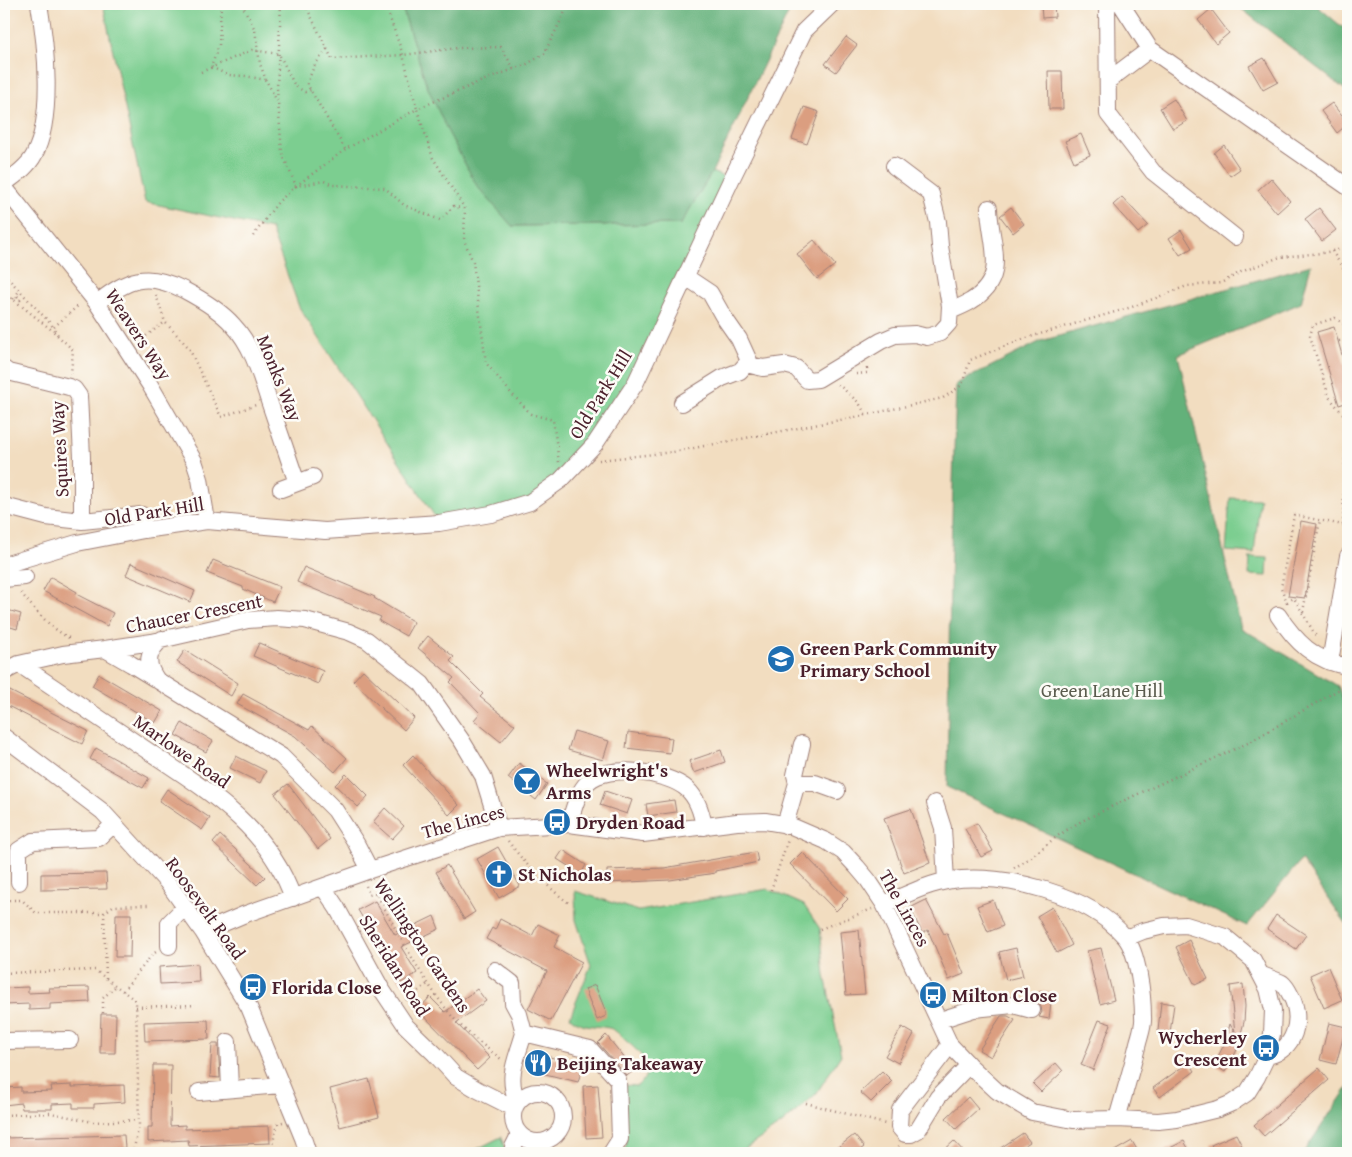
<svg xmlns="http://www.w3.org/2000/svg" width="1352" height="1157" viewBox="0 0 1352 1157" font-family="'Gentium Book Plus',serif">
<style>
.green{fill:#7bce90;stroke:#62765e}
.forest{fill:#64b17a;stroke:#576852}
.building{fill:#db9e80}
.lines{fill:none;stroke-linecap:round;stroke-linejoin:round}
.minor-casing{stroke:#9e7e76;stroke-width:18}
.path{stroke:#9e7e76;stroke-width:2.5;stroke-dasharray:1 4;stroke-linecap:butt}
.minor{stroke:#fff;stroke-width:16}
.labels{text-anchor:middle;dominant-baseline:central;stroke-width:5;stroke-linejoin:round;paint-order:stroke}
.street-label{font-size:19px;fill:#4a1f2b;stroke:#fdfcf7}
.poi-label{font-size:19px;font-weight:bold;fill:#4a1f2b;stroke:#fdfcf7;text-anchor:start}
.park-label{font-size:19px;fill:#5b5c4e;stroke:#fdfcf7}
</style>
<rect width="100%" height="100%" fill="#fdfcf7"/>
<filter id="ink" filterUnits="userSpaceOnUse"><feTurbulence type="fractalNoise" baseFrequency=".02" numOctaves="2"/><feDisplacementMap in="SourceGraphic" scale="10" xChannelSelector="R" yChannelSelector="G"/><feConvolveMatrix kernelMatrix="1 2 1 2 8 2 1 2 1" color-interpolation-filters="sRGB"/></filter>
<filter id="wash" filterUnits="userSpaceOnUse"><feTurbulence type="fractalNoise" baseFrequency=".0096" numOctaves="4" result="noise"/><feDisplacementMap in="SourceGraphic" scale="20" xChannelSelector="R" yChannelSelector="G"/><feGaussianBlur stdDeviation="1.12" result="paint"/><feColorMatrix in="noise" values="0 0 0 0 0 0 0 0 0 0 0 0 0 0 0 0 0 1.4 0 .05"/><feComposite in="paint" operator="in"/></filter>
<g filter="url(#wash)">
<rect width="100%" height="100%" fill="#f2ddc0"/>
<path class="green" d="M103 4H401L427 86 512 226 680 224 712 172 731 180 595 444 530 502 439 523 299 307 271 229 145 202Z
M1230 498 1260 499 1254 553 1226 551Z
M1250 557 1268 558 1267 576 1249 575Z
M768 889 804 905 820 929 825 975 841 1055 816 1094 783 1123 739 1153H621L626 1146 624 1085 637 1086C640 1083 644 1080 645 1077 653 1063 635 1048 625 1040 620 1035 616 1030 609 1028 595 1025 582 1028 570 1017L591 965 576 920 575 891 639 911Z
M501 1137 506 1153H469Z"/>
<path class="forest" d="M401 4H798L788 14 712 172 681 224 512 226 477 186 448 132 427 86Z
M1235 4H1315L1341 26 1348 30V92Z
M1311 265 1301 303 1178 355 1241 628 1338 686 1348 712V926L1301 860 1247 926 947 787 950 583 956 384 1041 341Z
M1348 1087V1153H1303Z"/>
<g id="blocks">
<path class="building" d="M1041 4H1054L1055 17 1042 18Z
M1211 9 1229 33 1216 44 1198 20Z
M846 37 857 45 836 72 825 64Z
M1264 58 1278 82 1263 90 1249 66Z
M1048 71H1062L1063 109H1049Z
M1174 99 1187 121 1173 129 1160 108Z
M1332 103 1348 124 1337 133 1321 111Z
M804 107 819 112 807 144 792 139Z
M1081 134 1090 155 1074 162 1065 141Z
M1224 145 1240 169 1230 176 1214 153Z
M1271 178 1290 201 1277 213 1258 190Z
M1122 197 1148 225 1138 233 1113 205Z
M1011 207 1024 224 1013 233 1000 216Z
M1319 208 1336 230 1322 241 1305 219Z
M1181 230 1192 248 1180 255 1169 238Z
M814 240 835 265 817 279 797 254Z
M1334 327 1348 376V402L1339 405 1317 332Z
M1301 521 1317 524 1305 598 1288 596Z
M213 560 280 587 273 602 243 589V587L207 573Z
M131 563 195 591 190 602 126 575Z
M304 567 375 597 374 598 414 622 406 636 379 621 381 617 297 582Z
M51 577 77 592 76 594 113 613 107 626 43 591Z
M4 609 21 614 17 629 4 625Z
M428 636 454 657 450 661 483 694 480 697 515 725 501 742 474 720 480 713 450 682 454 678 418 648Z
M259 643 323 671 318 684 253 656Z
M185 650 238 683 231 696 177 662Z
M363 670 414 718 404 730 353 681Z
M99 674 162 711 155 723 92 686Z
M4 688 88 731 82 744 4 704Z
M243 694 309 730 312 726 347 758 335 772 295 736 237 704Z
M182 723 213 741 206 752 175 735Z
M574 731 609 741 603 760 568 750Z
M628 732 672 738 670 753 626 748Z
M96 748 149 778 143 788 90 759Z
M721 750 725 762 694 773 689 761Z
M413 755 459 805 449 815 403 765Z
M236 756 266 771 260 783 230 768Z
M519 763 547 784 536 800 508 778Z
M346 774 368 796 358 807 335 785Z
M288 784 330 839 318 849 275 794Z
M167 789 210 818 202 830 159 801Z
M605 791 632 800 627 814 600 805Z
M674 800 676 812 648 816 646 804Z
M385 808 404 826 392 839 373 822Z
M911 809 930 863 904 873 884 818Z
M977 823 993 851 981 857 965 829Z
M220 835 265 877 257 885 213 843Z
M498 847 520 886 499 898 477 859Z
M563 850 586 865 581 874 557 859Z
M756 852 758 862 715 871V873L670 880 607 883V870L664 868Z
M802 852 848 899 836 911 790 864Z
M447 865 475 912 464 919 436 872Z
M106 873 107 889 41 890V874Z
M926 900 944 934 947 933 964 974 949 980 928 930 922 933 910 908Z
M993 900 1003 926 988 932 977 906Z
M375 901 395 935 434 916 439 929 401 947 417 973 401 983 358 910Z
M1052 907 1072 945 1057 953 1037 916Z
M116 914H131L130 957H115Z
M1276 915 1306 935 1296 949 1267 929Z
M500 919 532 936 538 924 560 935 554 947 582 962 551 1021 528 1009 547 971 486 939 492 928 495 930Z
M859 930 865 994 846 995 840 932Z
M1189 940 1208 979 1195 985 1176 947Z
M1016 948 1023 976 1006 980 999 952Z
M1101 948 1114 1000 1100 1004 1087 951Z
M198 964 199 982 160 984 159 967Z
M1328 967 1342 1000 1324 1008 1310 975Z
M1243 984 1245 1006 1244 1022 1236 1052 1225 1072 1214 1065 1226 1040 1230 1024 1235 1033 1230 986Z
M595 985 606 1012V1016L597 1020 585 989Z
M28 987V993L50 992 49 988 89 987 90 1002 50 1004V1009L29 1010V1004L4 1005V988Z
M477 989 486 1001 456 1023 490 1058 477 1070 418 1010 430 997 445 1012Z
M1040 991 1052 993 1049 1019 1039 1017 1042 1012 1041 1007 1039 1003Z
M1161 1002 1174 1004 1170 1033 1158 1031Z
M101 1014H116L115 1053H100Z
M1001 1016H1008L1015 1020 991 1057 979 1050Z
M208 1020 209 1039 145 1041 144 1022Z
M1099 1020 1111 1024 1093 1070 1081 1065Z
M1329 1023 1346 1027 1336 1064 1320 1060Z
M902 1027 914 1034 898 1063 885 1056Z
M606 1035 634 1070 627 1076 598 1043Z
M212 1044H218L220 1078 210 1077Z
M533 1053 583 1065 578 1082 529 1070Z
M1189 1062 1195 1071 1160 1097 1153 1088Z
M1056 1063 1063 1071 1041 1092 1033 1084Z
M153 1065H171L170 1126 185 1125V1129L269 1126 270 1143 189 1146 188 1140 148 1142V1127H152Z
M1319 1068 1329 1080 1264 1136 1254 1125Z
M882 1071 892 1081 871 1102 860 1092Z
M369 1079 379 1117 340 1127 330 1089Z
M72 1085V1087L124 1085 125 1102 94 1104V1108H73V1103L52 1104V1109H22L21 1103 4 1105V1088L21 1087V1092L52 1091 51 1086Z
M598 1085 602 1137 586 1138 583 1086Z
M968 1097 978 1109 956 1129 946 1118Z
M1023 1133 1030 1142 1013 1153H993Z
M1236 1134 1243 1148 1232 1153H1214L1211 1145Z
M124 1135 125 1148 91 1150V1153H4V1138Z
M854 1135 864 1147 856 1153H831Z
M954 1141 965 1153H941Z
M1132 1141 1139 1153H1111Z
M1184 1141 1191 1153H1160Z"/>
</g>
</g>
<g filter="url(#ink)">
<use href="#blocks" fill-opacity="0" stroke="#9e7e76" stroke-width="1"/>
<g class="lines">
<g class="minor-casing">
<path id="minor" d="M1107 4 1108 114 1153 172 1235 237
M1121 4 1150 49 1348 187
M1109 80 1150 49
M4 184C14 176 28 167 34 155 54 118 46 44 39 4
M4 187 97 303 150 385 194 461 200 479 207 521
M97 303C128 279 146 271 184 290 201 299 220 310 233 325 253 346 261 377 270 404 279 430 288 457 297 483
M950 311C957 308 965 305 971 301 1010 277 990 244 989 208
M746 364 763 368 784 365 796 368 807 380 818 379 881 341 895 335 915 334 927 337 940 333 949 323 950 306 940 246 938 222 931 194 894 166
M4 369 8 372 69 387 74 389 79 396 82 457V521
M682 403 722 378 740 371 749 361 739 339 723 316 710 293 686 277
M281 489 313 477
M4 506 46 517 82 521 142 515 144 530
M4 565 77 543 144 530 207 521 325 531 439 523 491 514 530 502 561 480 595 444 635 384 731 180 804 31 832 4
M4 579 25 577
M1278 615C1295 641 1315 662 1348 666
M105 649 131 664 281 756 335 810 356 843 370 870
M1330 662 1348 556
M19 664C59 691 99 718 139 745 201 787 267 823 293 898
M4 672 19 664 63 654 105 649 152 642 248 620 277 618 305 620 349 632 367 640 422 684 462 741 483 776 499 828
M157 680C145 663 147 652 162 639
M4 737 102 811 167 882 203 932 249 1007 303 1138 308 1153
M797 783H815L837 791
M935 803 943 828 946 881
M569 824C574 808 577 793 588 782 608 763 668 772 687 789 698 799 702 814 704 827
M785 825 797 783 795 775 802 744
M19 882V850L33 841 99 838 114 824
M323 887 337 908 382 990 406 1026 435 1054 456 1077 478 1090 514 1108
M884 904C906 895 927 884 951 880 1004 872 1090 895 1125 937 1138 952 1143 996 1143 1017 1144 1025 1140 1035 1138 1043 1132 1068 1124 1094 1117 1119
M203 932 243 915 370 870 499 828 569 824 643 834 737 822 765 821 789 825 826 841 843 852 857 867 868 880 884 904 950 1045 969 1065 997 1091 1032 1112 1073 1120 1117 1119 1158 1121 1177 1119 1218 1109 1232 1103 1247 1093 1257 1077 1267 1056 1272 1034 1273 1010 1268 989 1253 960 1225 937 1186 925 1164 926 1143 931 1126 938
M169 946V923L185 907
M495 970 512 983 513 1003 519 1014 524 1033
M1260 974C1266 977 1277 980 1282 983 1286 986 1289 992 1291 996 1303 1019 1295 1051 1267 1056
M940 1020 974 1009 1013 1005 1032 1010
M4 1041 70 1040
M228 1042 230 1089
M950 1045 900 1110 899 1127 905 1134H911L918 1130 938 1097 969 1065
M513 1117a25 25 0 1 1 50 0a25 25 0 1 1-50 0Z
M199 1092 281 1085
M517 1101C506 1075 517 1059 524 1033L590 1049 618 1080 620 1139 611 1153
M515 1153 513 1147 519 1135"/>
</g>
<path class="path" d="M221 4 219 45 211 67 228 75 245 76 266 80 277 101
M242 4 255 30 260 64 266 80
M281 4 277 88 282 153 296 186 346 149 417 109 403 55 385 4
M305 4 332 59 403 55 457 48 501 47 514 69
M327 49 314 66 307 84 345 149
M201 72 252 50 279 54 295 86 305 92 311 90
M253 236 278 202 296 186 324 181 333 185 385 188 404 205 440 220 454 206 463 209
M1332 251 1348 276
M4 274 51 324 58 335
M4 290 9 296 53 331 73 350 71 374
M156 295 165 322 189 348 221 417 256 405
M13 299 15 296 20 300 21 299 16 295 20 290
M54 327 80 304
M1348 327 1335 318 1313 325 1310 336 1329 397 1348 420
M1339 341 1348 338
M138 342 165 322
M856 374 867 373V367
M838 384 859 403 866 415
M599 460 673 452 866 415 943 398 962 385 970 360 1023 339 1132 307 1187 286 1221 283 1241 272 1280 257 1322 253 1348 248
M559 462 553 420 531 414 511 393 486 363 473 262 464 240 465 209 433 158 417 109 477 83 527 64 544 54 569 4
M1343 525 1345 458 1348 442
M21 593C35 610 49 627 69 638
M1287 602 1294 598 1317 638
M1287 603V602L1281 588 1294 515 1348 526
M1303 612 1320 520
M508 841C526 865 546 886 570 904
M1014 868 1030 858 1056 837 1078 823 1123 801 1250 742 1348 684
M366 886 369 895 376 893C398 933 419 974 447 1010 462 1030 482 1044 501 1059
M771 890 788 840
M4 900H22L36 913H104
M820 929 872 909
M4 973 95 970 136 1001 139 1125 133 1153
M106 978 104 913 113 906 148 905
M123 991 153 954 156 952
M406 1000 429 983
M136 1007 196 1005
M103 1013V998L116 986
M806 1103 885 1124
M4 1115 51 1113 93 1122 138 1120
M134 1152 144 1153
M270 1153 278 1123 283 1122
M891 1153 899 1146"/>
<use href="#minor" class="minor"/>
</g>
</g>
<defs>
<g id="school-disc" transform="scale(1.4375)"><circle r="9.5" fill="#1f6fb2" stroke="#fdfcf7"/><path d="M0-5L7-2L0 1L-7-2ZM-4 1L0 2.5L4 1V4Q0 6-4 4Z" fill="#fff"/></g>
<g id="bar-disc" transform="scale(1.4375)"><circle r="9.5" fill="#1f6fb2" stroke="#fdfcf7"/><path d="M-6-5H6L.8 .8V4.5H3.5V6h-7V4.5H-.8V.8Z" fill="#fff"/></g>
<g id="bus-disc" transform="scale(1.4375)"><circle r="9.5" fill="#1f6fb2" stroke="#fdfcf7"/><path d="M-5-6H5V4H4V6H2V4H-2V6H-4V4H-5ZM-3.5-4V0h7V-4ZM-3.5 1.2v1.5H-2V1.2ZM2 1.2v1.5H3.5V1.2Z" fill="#fff"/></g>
<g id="church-disc" transform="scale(1.4375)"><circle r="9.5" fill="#1f6fb2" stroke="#fdfcf7"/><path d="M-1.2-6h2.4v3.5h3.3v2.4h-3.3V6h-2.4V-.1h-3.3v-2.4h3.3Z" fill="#fff"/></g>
<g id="restaurant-disc" transform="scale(1.4375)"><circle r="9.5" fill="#1f6fb2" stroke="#fdfcf7"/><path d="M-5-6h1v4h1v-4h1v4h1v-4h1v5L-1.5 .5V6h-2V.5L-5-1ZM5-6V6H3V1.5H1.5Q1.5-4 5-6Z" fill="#fff"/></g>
</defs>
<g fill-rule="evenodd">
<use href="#school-disc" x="781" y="659"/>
<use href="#bar-disc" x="527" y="781"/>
<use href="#bus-disc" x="557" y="822"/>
<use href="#church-disc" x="499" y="874"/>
<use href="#bus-disc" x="253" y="987"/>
<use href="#bus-disc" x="933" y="995"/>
<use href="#bus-disc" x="1266" y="1048"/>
<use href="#restaurant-disc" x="538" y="1063"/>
</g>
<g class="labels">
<g class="street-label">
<text transform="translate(139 334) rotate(57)">Weavers Way</text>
<text transform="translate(280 378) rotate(68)">Monks Way</text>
<text transform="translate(600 394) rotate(-58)">Old Park Hill</text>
<text transform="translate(59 449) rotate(-93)">Squires Way</text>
<text transform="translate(154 511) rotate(-9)">Old Park Hill</text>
<text transform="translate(194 613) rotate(-11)">Chaucer Crescent</text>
<text transform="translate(182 751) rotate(35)">Marlowe Road</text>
<text transform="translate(463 821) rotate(-15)">The Linces</text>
<text transform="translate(206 908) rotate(54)">Roosevelt Road</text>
<text transform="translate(905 908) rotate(61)">The Linces</text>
<text transform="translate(423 945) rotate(56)">Wellington Gardens</text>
<text transform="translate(395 965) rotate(58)">Sheridan Road</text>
</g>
<g class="poi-label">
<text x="800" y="648">Green Park Community<tspan x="800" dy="22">Primary School</tspan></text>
<text x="546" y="770">Wheelwright's<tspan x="546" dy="22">Arms</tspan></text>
<text x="576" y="822">Dryden Road</text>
<text x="518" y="874">St Nicholas</text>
<text x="272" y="987">Florida Close</text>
<text x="952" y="995">Milton Close</text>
<text x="1247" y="1037" text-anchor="end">Wycherley<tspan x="1247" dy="22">Crescent</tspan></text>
<text x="557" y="1063">Beijing Takeaway</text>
</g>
<g class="park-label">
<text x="1102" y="690">Green Lane Hill</text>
</g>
</g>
<rect width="1352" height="1157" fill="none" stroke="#fdfcf7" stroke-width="20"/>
</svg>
